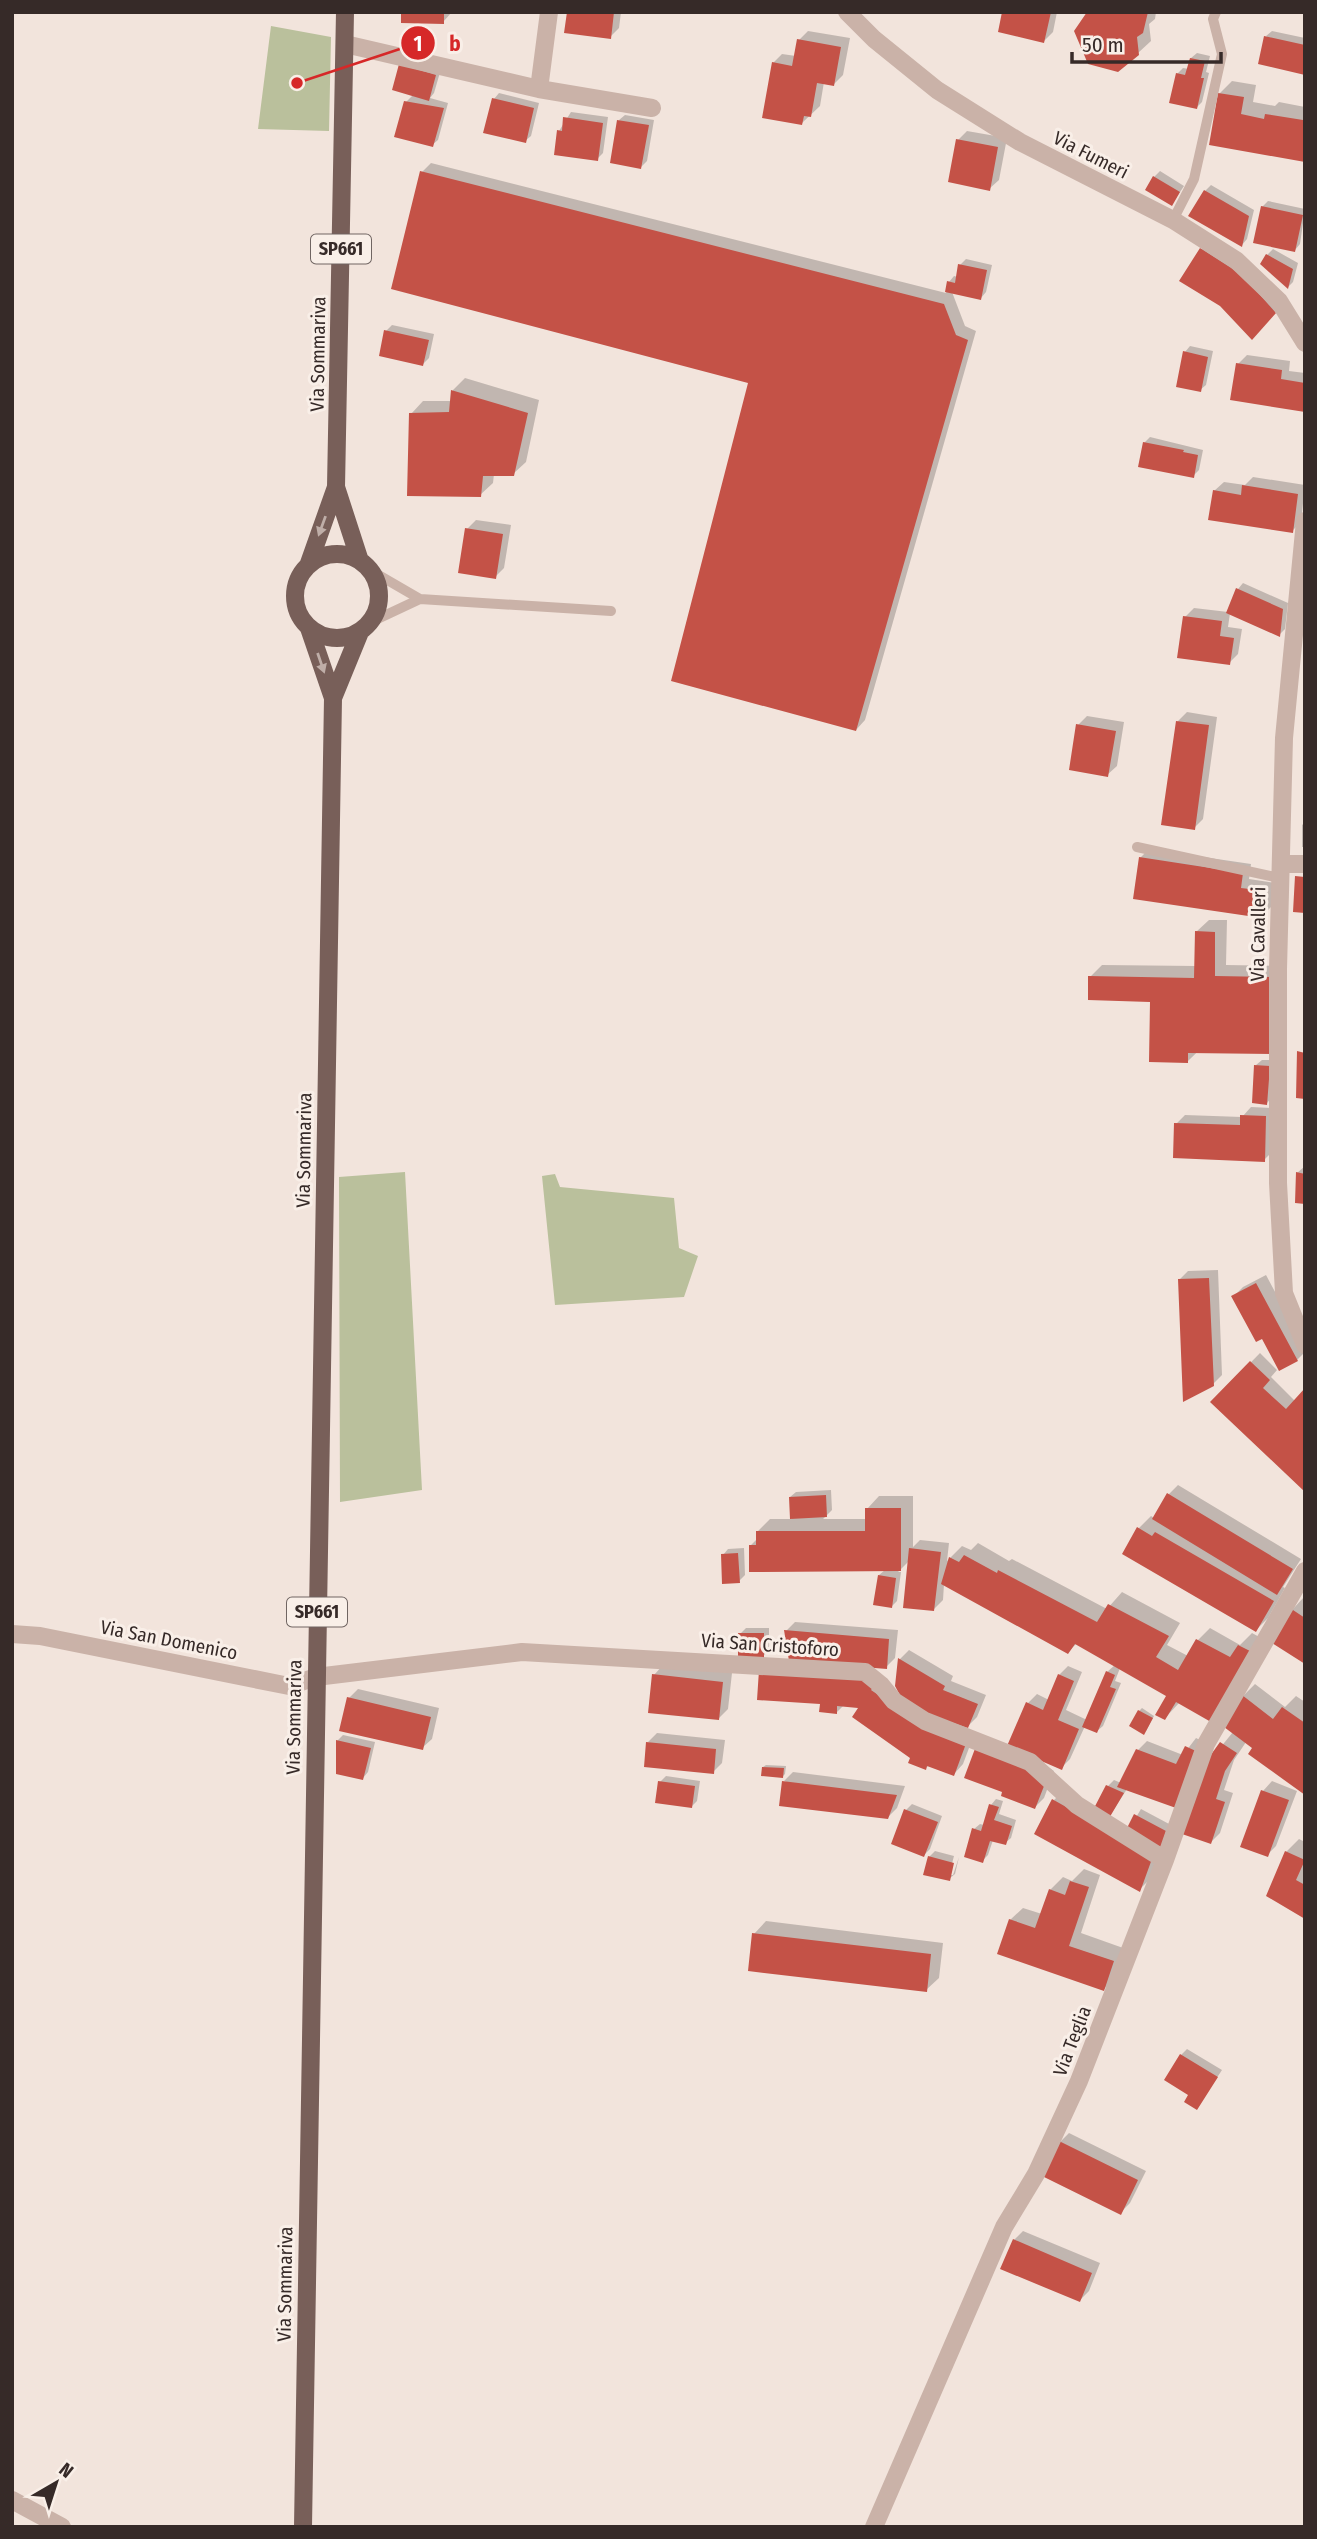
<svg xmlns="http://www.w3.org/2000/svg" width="1317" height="2539" viewBox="0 0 1317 2539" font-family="'Fira Sans Condensed',sans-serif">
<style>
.green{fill:#bac09c}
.shadow{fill:#0003}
.building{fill:#c45247}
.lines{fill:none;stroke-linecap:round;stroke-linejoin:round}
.service{stroke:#cab2a8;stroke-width:10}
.minor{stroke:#cab2a8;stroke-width:18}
.primary{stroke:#785f59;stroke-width:18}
.oneway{fill:#bfaea8}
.labels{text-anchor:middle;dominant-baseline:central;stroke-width:6;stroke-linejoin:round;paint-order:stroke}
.shield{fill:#f9efe8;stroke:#706562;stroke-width:2}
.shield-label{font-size:18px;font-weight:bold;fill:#362a28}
.street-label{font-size:19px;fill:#362a28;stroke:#f9efe8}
.leader{fill:none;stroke:#d62828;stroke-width:2.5}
.callout-dot{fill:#d62828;stroke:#f9efe8;stroke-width:2.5}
.mark-label{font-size:21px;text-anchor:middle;font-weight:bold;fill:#fff}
.callout-label{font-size:21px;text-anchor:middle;font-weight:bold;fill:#d62828;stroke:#f9efe8;stroke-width:6;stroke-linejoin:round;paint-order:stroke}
</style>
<rect width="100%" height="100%" fill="#f2e4dc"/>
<path class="green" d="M271 26 331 37 329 131 258 129Z
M405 1172 422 1490 340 1502 339 1177Z
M555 1174 560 1187 674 1198 679 1248 698 1256 684 1297 555 1305 542 1176Z"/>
<path class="shadow" d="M403 12H452L443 22Z
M569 12H621L619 28 610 37Z
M1004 12H1057L1053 32 1044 41Z
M1089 12H1156L1155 19 1149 24 1151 41 1138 53Z
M808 31 850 38 843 75 834 84 824 82 820 106 802 123 773 63 782 54 796 56 799 40Z
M1272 31 1305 38V73L1266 36Z
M1197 53 1210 56 1206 72 1209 73 1202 102 1196 108 1177 74 1183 68 1189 69 1191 58Z
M401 65 441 69 434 93 430 98 448 103 438 140 432 145 406 102 413 95Z
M1232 81 1256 85 1253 102 1275 106 1279 102 1305 107V161L1211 144 1219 94Z
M499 93 539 103 531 136 525 141 494 99Z
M571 112 608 117 603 153 597 159 559 131Z
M625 115 654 120 647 161 641 167 619 120Z
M967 131 1007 138 999 180 989 189 958 140Z
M431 163 946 293 949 282 954 276 958 277 960 265 966 259 992 265 986 292 981 298 952 292 965 326 976 331 865 720 856 730 750 381 422 172Z
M1160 171 1184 186 1172 204 1154 177Z
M1211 185 1254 210 1247 239 1242 245 1205 191Z
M1268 201 1305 209 1300 244 1295 250 1262 207Z
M1211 240 1284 303 1252 337 1221 305 1181 280 1202 249Z
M1273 249 1298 263 1293 282 1288 287 1267 255Z
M392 325 434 334 429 358 423 364 386 331Z
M1190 346 1213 351 1206 385 1200 390 1185 352Z
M1247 355 1290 361 1289 371 1305 373V410L1238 364Z
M465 378 539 400 526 462 513 474H494L493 483 480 495 411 414 423 401H452L453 390Z
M1150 437 1203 450 1199 470 1193 476 1144 443Z
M1253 477 1305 485 1301 522 1292 531 1214 491 1224 482 1245 485Z
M476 520 511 525 504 568 495 577 467 529Z
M1243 583 1288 603 1285 629 1280 634 1230 613 1228 627 1242 629 1238 654 1229 663 1185 617 1194 608 1228 612 1238 589Z
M1187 712 1217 717 1203 819 1194 828 1178 721Z
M1087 716 1124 722 1117 766 1107 775 1078 725Z
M1305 822V847H1302V825Z
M1149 849 1251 864 1249 879 1275 883 1271 907 1262 916 1140 858Z
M1209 920H1227L1226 965 1286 966 1188 1061 1152 1000 1090 977 1102 965 1196 966V932Z
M1262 1060H1275L1272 1097 1267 1103 1256 1065Z
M1251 1107 1274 1108 1273 1151 1264 1160 1176 1124 1185 1115 1242 1117Z
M1305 1166V1203L1297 1173Z
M1218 1270 1222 1375 1213 1384 1179 1280 1188 1271Z
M1266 1275 1305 1348V1352L1297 1360 1262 1337 1233 1297 1243 1287Z
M1260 1353 1277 1370 1271 1377 1295 1401 1254 1442 1212 1402Z
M1178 1485 1301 1559 1283 1587 1285 1588 1268 1618 1256 1630 1138 1529 1151 1516 1154 1518 1169 1494Z
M831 1490 832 1510 823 1519H867V1509L879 1496H913V1547L920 1540 949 1543 947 1561 962 1546 971 1550 978 1543 1009 1561 1012 1559 1107 1609 1122 1592 1180 1623 1167 1645 1188 1656 1198 1640 1210 1628 1240 1645 1252 1633 1263 1639 1223 1707 1180 1702 1165 1718 1168 1695 1120 1668 1115 1681 1121 1683 1103 1726 1097 1731 1085 1726 1070 1759 1061 1768 1035 1758 1054 1771 1044 1798 1035 1807 1009 1746 1028 1703 1037 1694 1049 1700 1059 1675 1068 1666 1082 1672 1066 1710 1087 1720 1107 1672 1115 1665 1077 1643 1068 1652 944 1584 943 1600 934 1609 910 1560 898 1572H901L897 1601 891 1607 879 1575 885 1570 751 1545 758 1538V1531L770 1519H792L790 1497 796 1492Z
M744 1548 745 1575 739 1581 723 1555 728 1549Z
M1304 1597 1305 1598V1662L1292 1610Z
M795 1622 898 1630 895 1658 886 1667 869 1666 879 1680 902 1696 897 1686 900 1659 909 1650 953 1676 951 1681 986 1695 977 1717 965 1729 975 1732 963 1764 954 1774 929 1765 926 1768 862 1706 844 1705 837 1712 820 1665 786 1631Z
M746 1628H769V1650L763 1656 740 1634Z
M663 1665 732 1673 728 1709 718 1719 654 1675Z
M1255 1684 1285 1707 1296 1696 1305 1702V1793L1246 1742 1234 1760 1224 1790 1233 1793 1220 1833 1211 1842 1207 1764 1233 1732 1243 1696Z
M358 1689 439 1708 432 1739 422 1748 349 1698Z
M1142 1708 1154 1716 1146 1731 1139 1711Z
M657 1733 725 1740 722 1763 713 1772 648 1742Z
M343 1735 375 1742 368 1772 363 1778 337 1741Z
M1196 1738 1206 1743 1184 1797 1127 1789 1109 1817 1129 1829 1141 1809 1171 1825 1148 1881 1139 1890 1054 1800 1063 1791 1095 1809 1108 1786 1114 1780 1121 1783 1138 1750 1147 1741 1183 1755Z
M766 1765 786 1766 785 1774 783 1776 763 1767Z
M793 1772 905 1786 897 1808 887 1818 784 1781Z
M666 1776 700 1781 697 1801 692 1806 660 1782Z
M1272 1781 1297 1791 1276 1846 1267 1855 1242 1846 1263 1791Z
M996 1799 1003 1801 999 1814 1016 1820 1011 1838 1005 1843 993 1840 988 1855 982 1861 974 1829 980 1824 984 1825 991 1805Z
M912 1804 942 1816 930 1849 924 1855 906 1810Z
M1299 1839 1305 1842V1917L1286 1852Z
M935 1851 954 1856 949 1875H953L959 1857 955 1874 949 1879 929 1857Z
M1084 1869 1100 1875 1081 1933 1126 1949 1116 1977 1104 1989 1010 1920 1023 1908 1042 1914 1050 1890 1063 1877 1072 1881Z
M766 1921 943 1943 939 1978 926 1990 754 1934Z
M1187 2049 1222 2070 1197 2108 1190 2095 1181 2055Z
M1069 2133 1146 2171 1130 2203 1121 2212 1060 2142Z
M1023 2231 1100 2263 1089 2291 1080 2300 1014 2240Z"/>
<path class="building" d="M401 12H444V24L401 23Z
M567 12H614L611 39 564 33Z
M1002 12H1051L1044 43 998 32Z
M1087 12H1148L1143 33 1137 37 1139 55 1118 72 1088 64 1074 31Z
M1264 36 1305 45V75L1258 64Z
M797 39 841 47 834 86 817 83 811 117 804 116 802 125 762 118 772 62 792 66Z
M1190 58 1205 61 1201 78H1204L1197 109 1169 103 1176 73 1185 75Z
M399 64 436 75 429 101 392 90Z
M1218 93 1244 97 1241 114 1264 119 1265 114 1303 120 1305 162 1209 145Z
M492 98 534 108 526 143 483 133Z
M404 101 444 108 433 147 394 137Z
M563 117 603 123 598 161 554 155 557 130 562 131Z
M617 120 649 125 641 169 610 163Z
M956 139 998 147 990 191 948 182Z
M420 171 944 304 956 335 968 340 856 731 671 681 748 383 391 289Z
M1153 176 1180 192 1172 206 1145 190Z
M1204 190 1249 216 1242 247 1188 216Z
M1261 206 1303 215 1295 252 1253 243Z
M1200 248 1242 275 1276 313 1252 340 1220 306 1179 281Z
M1266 254 1293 269 1288 289 1260 264Z
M958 264 987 270 981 300 945 292 947 281 955 283Z
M384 330 429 340 423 366 379 356Z
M1183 351 1208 357 1201 392 1176 387Z
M1236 363 1282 370 1281 379 1305 383V412L1230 400Z
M451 390 528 413 514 476H483L481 497 407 496 409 413 449 412Z
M1143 442 1184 450 1183 452 1198 455 1194 478 1138 467Z
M1242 485 1298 494 1293 533 1208 520 1213 490 1241 495Z
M465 528 503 534 496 579 458 573Z
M1236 588 1283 609 1280 637 1226 613Z
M1183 616 1222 621 1220 636 1234 638 1230 665 1177 658Z
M1176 721 1209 725 1195 830 1161 825Z
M1076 724 1116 731 1108 777 1069 770Z
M1139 857 1243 873 1241 888 1266 891 1262 918 1133 899Z
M1295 876 1305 877V913L1293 912Z
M1195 931 1215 932V976L1274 977 1273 1054 1188 1053V1063L1149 1062 1150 1002 1088 1000V976L1194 978Z
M1297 1051 1305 1053V1099L1296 1098Z
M1254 1065 1270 1066 1267 1105 1252 1103Z
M1240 1115 1266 1116 1265 1162 1173 1158 1174 1123 1240 1125Z
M1296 1172 1305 1174V1204L1295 1203Z
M1209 1278 1214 1386 1183 1402 1178 1279Z
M1256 1283 1298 1361 1279 1371 1262 1339 1256 1342 1231 1296Z
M1250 1361 1270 1380 1263 1388 1286 1409 1305 1388V1492L1210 1402Z
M1167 1493 1293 1569 1277 1595 1152 1519Z
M826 1495 827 1517 790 1519 789 1497Z
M865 1508H901V1571L749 1572V1545H756V1531H865Z
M1137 1527 1152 1536 1155 1532 1274 1601 1256 1632 1122 1554Z
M909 1548 941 1552 934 1611 903 1608Z
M738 1553 740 1583 722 1584 721 1554Z
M964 1555 997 1573 998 1570 1097 1622 1108 1604 1169 1636 1156 1657 1178 1670 1196 1639 1230 1657 1238 1645 1252 1652 1211 1722 1176 1702 1165 1720 1155 1715 1166 1696 1075 1644 1068 1654 941 1584 949 1557 959 1562Z
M878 1575 896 1578 892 1608 873 1605Z
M1290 1608 1305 1618V1664L1269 1641Z
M784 1630 889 1639 887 1669 789 1661Z
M738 1633H764V1658H738Z
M898 1658 945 1686 943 1690 978 1704 968 1728 933 1716 902 1699 895 1686Z
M759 1670 863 1677 874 1686 871 1690 922 1725 967 1741 954 1776 927 1766 926 1770 908 1763 910 1758 852 1717 858 1708 837 1706V1714L819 1712 820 1704 757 1700Z
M1106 1671 1115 1675 1110 1687 1116 1689 1097 1733 1082 1727Z
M652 1674 723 1682 719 1720 648 1713Z
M1058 1674 1074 1681 1058 1720 1079 1729 1062 1770 1007 1746 1026 1702 1043 1710Z
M1242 1695 1273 1719 1282 1707 1305 1723V1795L1248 1754 1252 1748 1224 1727Z
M347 1697 431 1717 423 1750 339 1731Z
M1138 1710 1153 1718 1144 1735 1129 1726Z
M336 1740 371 1748 363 1780 336 1774Z
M646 1742 716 1749 714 1774 644 1767Z
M1220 1742 1237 1753 1225 1771 1216 1799 1225 1802 1211 1844 1182 1834 1205 1763Z
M976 1746 1017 1761 1046 1781 1035 1809 1001 1796 1002 1792 964 1778Z
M1185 1746 1198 1752 1176 1808 1117 1787 1136 1749 1176 1764Z
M762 1767 784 1768 783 1778 761 1776Z
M658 1781 695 1786 692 1808 655 1803Z
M782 1781 897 1795 888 1819 779 1806Z
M1106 1785 1124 1793 1108 1820 1092 1812Z
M1261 1790 1289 1800 1268 1857 1240 1847Z
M1052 1799 1153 1856 1140 1892 1034 1834Z
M989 1804 999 1807 994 1820 1012 1826 1006 1845 990 1841 983 1863 964 1857 972 1828 981 1831Z
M904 1809 938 1822 924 1857 891 1844Z
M1134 1814 1166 1831 1161 1847 1158 1848 1126 1830Z
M1285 1851 1305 1860 1296 1880 1305 1885V1919L1266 1896Z
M928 1856 954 1863 950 1881 923 1875Z
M1070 1881 1089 1887 1069 1946 1114 1961 1104 1991 997 1954 1009 1919 1035 1928 1049 1889 1065 1895Z
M752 1933 931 1954 927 1992 748 1971Z
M1180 2054 1218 2077 1197 2110 1184 2102 1188 2095 1164 2080Z
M1059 2141 1138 2180 1121 2215 1042 2176Z
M1013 2239 1092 2273 1080 2302 1000 2269Z"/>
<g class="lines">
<path class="service" d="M1173 220 1194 179 1222 54 1213 19 1216 12
M370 570 420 599 611 611
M371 622 420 599
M1137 847 1280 878"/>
<path class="minor" d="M847 12 874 39 937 90 1020 142 1173 220 1236 260 1279 301 1305 343
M345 44 539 89 652 108
M539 89 549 12
M1305 521 1284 738 1278 969V1183L1284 1293 1305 1345
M1281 864H1305
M12 1634 40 1636 289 1686 316 1677 522 1652 865 1672 881 1685 894 1701 925 1721 1030 1762 1077 1805 1165 1860
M12 2500 62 2527
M874 2527 1004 2227 1036 2174 1079 2081 1165 1860 1206 1744 1305 1571"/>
<path class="primary" d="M345 12 336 487 360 561
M295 596a42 42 0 1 1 84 0a42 42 0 1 1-84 0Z
M308 566 336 487
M333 698 360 632
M303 2527 333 698 309 628"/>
</g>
<defs><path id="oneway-solid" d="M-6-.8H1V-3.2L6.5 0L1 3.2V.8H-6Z" transform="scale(1.75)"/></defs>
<g class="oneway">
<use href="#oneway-solid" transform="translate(322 526) rotate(110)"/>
<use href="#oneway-solid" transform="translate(321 663) rotate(71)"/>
</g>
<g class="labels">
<g class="shield">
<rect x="311" y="234.5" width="60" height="29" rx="5"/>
<rect x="287" y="1597.5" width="60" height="29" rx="5"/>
</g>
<g class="shield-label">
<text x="341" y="249">SP661</text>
<text x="317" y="1612">SP661</text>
</g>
<g class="street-label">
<text transform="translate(1091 155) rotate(27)">Via Fumeri</text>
<text transform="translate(318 354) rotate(-89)">Via Sommariva</text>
<text transform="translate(1258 934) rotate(-89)">Via Cavalleri</text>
<text transform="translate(304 1150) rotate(-89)">Via Sommariva</text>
<text transform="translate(169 1640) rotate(11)">Via San Domenico</text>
<text transform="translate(770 1645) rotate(4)">Via San Cristoforo</text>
<text transform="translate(294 1717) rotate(-89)">Via Sommariva</text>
<text transform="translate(1072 2041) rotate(-69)">Via Teglia</text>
<text transform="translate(285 2284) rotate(-89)">Via Sommariva</text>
</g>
</g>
<path class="leader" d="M297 83L418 43"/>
<g class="callout-dot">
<circle cx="297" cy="83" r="7"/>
<circle cx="418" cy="43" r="18"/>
</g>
<g class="mark-label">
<text x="418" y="51">1</text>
</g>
<g class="callout-label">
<text x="455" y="51">b</text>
</g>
<rect width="1317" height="2539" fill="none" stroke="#362a28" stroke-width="28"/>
<g transform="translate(56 2483) rotate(39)" stroke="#f9efe8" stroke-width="5" paint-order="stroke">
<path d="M0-5L12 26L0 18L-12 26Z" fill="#362a28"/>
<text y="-10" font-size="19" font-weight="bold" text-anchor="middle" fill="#362a28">N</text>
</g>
<path d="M1072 52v10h149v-10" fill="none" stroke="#362a28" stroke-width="3.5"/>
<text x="1082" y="52" font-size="21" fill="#362a28" stroke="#f9efe8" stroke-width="5" paint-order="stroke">50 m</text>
</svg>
